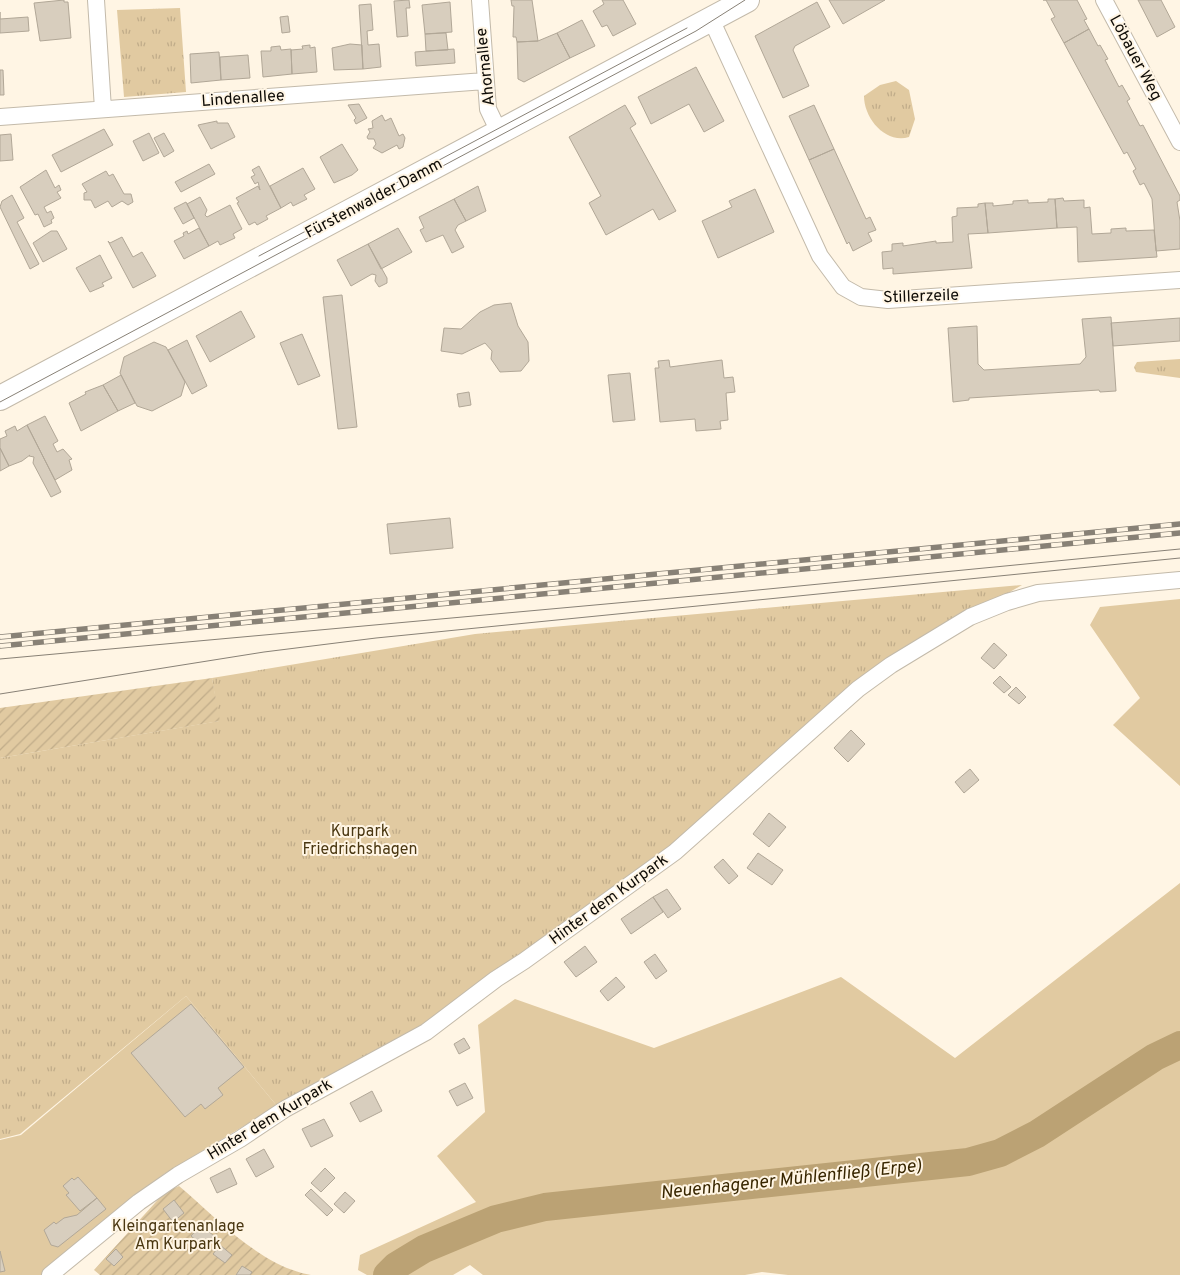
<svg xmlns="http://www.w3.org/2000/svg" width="1180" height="1275" viewBox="0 0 1180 1275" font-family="Overpass,sans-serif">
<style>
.grass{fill:#e1caa1}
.park{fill:url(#park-tufts)}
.garden{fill:url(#garden-furrows)}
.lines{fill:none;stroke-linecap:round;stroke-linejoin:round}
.river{stroke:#bba274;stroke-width:28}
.building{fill:#d8cebe;stroke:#b1a797}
.street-casing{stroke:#c3baaa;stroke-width:18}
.secondary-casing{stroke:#c3baaa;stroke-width:26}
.street{stroke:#fff;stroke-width:16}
.secondary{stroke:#fff;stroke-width:24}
.tram{stroke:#888176;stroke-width:1}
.rail-casing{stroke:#888176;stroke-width:5.5}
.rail{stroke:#fff5e4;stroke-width:4;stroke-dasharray:11;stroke-linecap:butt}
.labels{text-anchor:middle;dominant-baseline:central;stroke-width:4;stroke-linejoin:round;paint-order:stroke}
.street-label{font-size:16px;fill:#0e0b06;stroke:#fff5e4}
.park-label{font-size:16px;fill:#4a3711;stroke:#fff5e4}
.water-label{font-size:18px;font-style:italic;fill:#382600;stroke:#fff5e4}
</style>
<defs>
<pattern id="park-tufts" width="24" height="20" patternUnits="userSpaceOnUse" patternTransform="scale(1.25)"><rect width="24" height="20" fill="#e1caa1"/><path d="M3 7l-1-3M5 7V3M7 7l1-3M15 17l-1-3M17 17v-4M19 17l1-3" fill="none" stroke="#c0ac89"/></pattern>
<pattern id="garden-furrows" width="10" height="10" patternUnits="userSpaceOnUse" patternTransform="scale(1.25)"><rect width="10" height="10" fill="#e1caa1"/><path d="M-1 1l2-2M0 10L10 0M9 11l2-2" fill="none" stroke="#c0ac89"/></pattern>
</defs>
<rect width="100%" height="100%" fill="#fff5e4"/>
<path class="grass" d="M1180 599V786L1113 725 1140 698 1090 625 1100 607Z
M1180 883V1275H788L762 1272 745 1275H483L470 1265 453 1275H367L358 1270 360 1255 476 1202 437 1156 485 1112 478 1025 515 999 654 1048 841 977 955 1058Z
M186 996 277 1106 164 1174 41 1275H0V1140L21 1135Z"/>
<path class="park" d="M180 8 186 92 124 97 117 10Z
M896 81 909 90 915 119 909 137C885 144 864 118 864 96L880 85Z
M1180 359V378L1136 372 1134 367 1137 362Z
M1022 585 881 667 645 869 420 1026 277 1106 186 996 20 1134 0 1139V758L219 721 212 678 475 634Z"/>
<path class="garden" d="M212 678 220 721 0 758V708Z
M179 1186C218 1219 260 1266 311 1275H100L94 1270 164 1193Z"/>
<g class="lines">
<path class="river" d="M387 1275 396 1266 424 1249 496 1219 545 1207 968 1162 1000 1153 1037 1134 1155 1057 1180 1045"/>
</g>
<path class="building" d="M64 0V2H68L71 38 40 41 34 3Z
M409 0 410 8H406L408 36 397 37 394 1Z
M511 0H532L538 41 517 42 516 37H513L514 6H512Z
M602 0H623L636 24 613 36 607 25 602 27 593 11 604 4Z
M829 0H885L843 24Z
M1043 0H1077L1087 19 1084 20 1089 29 1064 43 1051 19 1055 17 1046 0Z
M1138 0H1161L1175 27 1157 37Z
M450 2 452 32 425 34 422 5Z
M817 2 830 27 795 46 793 50 809 86 783 98 755 36Z
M371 4 373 30 367 31 368 45 379 44 381 67 363 69 359 5Z
M0 12V19L28 17 29 31 0 33Z
M288 16 290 32 282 33 280 17Z
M582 20 595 46 570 58 557 33Z
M1089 29 1098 46 1100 45 1108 59 1105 60 1119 87 1122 85 1130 99 1127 101 1140 126 1143 125 1180 196V200L1177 202 1180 221V249L1156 251 1152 199 1144 183 1140 185 1133 171 1136 169 1127 152 1124 154 1064 43Z
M446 33 448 50 426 51 425 34Z
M557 33 570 58 524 82 518 79 517 42 538 41Z
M350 44 362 45 363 69 334 70 332 48Z
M310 45V48L315 47 317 72 292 74 291 50 303 49 302 46Z
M280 46 281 50 291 49 292 74 263 77 261 51H271V47Z
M454 49 455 63 416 66 415 52Z
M219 52 221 80 191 83 190 54Z
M248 55 250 78 221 80 220 57Z
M696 67 724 121 704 132 689 104 651 124 638 97Z
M0 70H3L4 95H0Z
M359 104 367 118 356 124 354 120 356 118 348 105Z
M625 105 636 124 630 128 676 211 659 220 653 209 606 235 589 203 601 196 569 137Z
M814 105 834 149 809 160 789 116Z
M382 115 385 121 391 118 399 136 403 134 405 138 403 147 399 149 397 145 382 153 373 148 376 144 374 139H368L367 137 370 132 368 129 373 128 372 121Z
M217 121V123H228L235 137 211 149 198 125Z
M104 129 113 145 61 172 52 155Z
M149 133 159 153 143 161 133 141Z
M164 133 174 151 164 157 154 138Z
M11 134 13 160 0 161V135Z
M342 144 358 170 352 175 334 183 320 157Z
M834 149 866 219 870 217 876 230 868 233 872 241 853 251 849 242 847 244 809 160Z
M209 164 215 174 181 192 175 182Z
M259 166 281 208 266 216 268 219 257 225 255 222 249 225 237 203 239 202 236 198 258 186 260 190 258 182 255 184 251 177 255 175 252 170Z
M303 168 315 189 304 195 307 199 293 206 291 202 281 208 270 186Z
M46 170 55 188 59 185 61 190 57 192 61 198 44 207 47 213 51 211 54 218 51 220 52 223 44 227 38 214 35 215 20 187Z
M106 171 109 176 113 174 124 194H131L133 202 128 205 122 201 112 207 108 201 95 208 91 200H84V193L87 192 82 184Z
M478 186 486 211 466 221 454 199Z
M755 189 774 232 718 258 702 221 732 207 729 201Z
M12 195 24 218 17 222 39 264 30 269 0 207 2 201Z
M200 197 207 210 205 215 207 217 230 205 242 229 233 234 235 238 220 245 218 241 209 246 187 204Z
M1063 198 1064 201 1084 200V208L1090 207 1092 234 1111 233V229L1126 228V231L1154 230 1157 257 1078 262 1077 227 1057 228 1055 199Z
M454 199 466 221 458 225 455 230 464 247 452 253 443 235 426 242 420 230 424 228 419 217Z
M1048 199H1055L1057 228 988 233 985 203H993V206L1013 204V201L1028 200V203L1048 202Z
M186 202 194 218 183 224 174 208Z
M985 203 988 233 968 234 972 268 893 274V268L883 269 882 252 892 251V244L903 243V246L936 241V243L953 242 952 217 957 216V208L978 207V204Z
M199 228 209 246 184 259 174 241 184 236 183 233 187 231 188 234Z
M398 228 412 252 381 269 368 244Z
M51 231H57L67 249 43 262 33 243Z
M122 237 133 257 142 252 156 276 133 288 108 241 110 243Z
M368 244 387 278V283L379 287 375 281 376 275 372 274 351 286 337 260Z
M100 255 112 278 102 283 104 286 90 292 76 268Z
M342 295 357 427 338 429 323 297Z
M511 303 518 326 528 342 529 361 521 371 500 372 491 359 492 351 485 343 462 354 441 351 444 328 461 329 480 312 494 305Z
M241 311 255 337 210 362 196 336Z
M1111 317 1116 391 1100 392 1099 390 969 398V400L953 402 948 328 977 326 978 364 984 370 1080 364 1086 357 1082 319Z
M1180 318V341L1113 346 1111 323Z
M302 334 320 376 298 385 280 343Z
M187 340 207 386 192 394 168 350Z
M154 342 166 347 185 382 181 396 152 411 137 406 120 373 124 357Z
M669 360 670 367 722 360 724 378 733 377 735 392 726 393 728 420 720 421 721 429 696 431 695 419 660 422 655 368H659L658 361Z
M630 373 635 420 613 422 608 375Z
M121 375 135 403 118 411 103 385Z
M103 385 118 411 81 431 69 403 86 394 85 392Z
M469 392 471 405 459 407 457 394Z
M45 416 58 441 53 444 57 452 63 449 72 459 69 460 72 470 55 480 27 425Z
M27 425 61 492 51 497 33 463 34 457 29 456 30 455 22 461 9 466 0 448V439L7 436 5 431 15 426 17 431Z
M0 448 9 466 0 471Z
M450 518 453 548 390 554 387 524Z
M994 643 1007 655 994 669 981 658Z
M1000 676 1011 687 1004 693 993 683Z
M1016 687 1026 697 1019 704 1008 695Z
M851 730 865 744 848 762 834 748Z
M970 769 979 780 964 793 955 782Z
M769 813 786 827 769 847 753 834Z
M758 853 783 870 772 885 747 868Z
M723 859 738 876 729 884 714 867Z
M667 889 681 909 668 918 653 897Z
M653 897 663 912 631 934 621 919Z
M585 946 597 962 576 977 564 962Z
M655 954 667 971 656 979 644 962Z
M616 977 625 987 608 1001 600 991Z
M191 1004 244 1067 218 1088 223 1095 205 1109 201 1104 185 1117 131 1053Z
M464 1038 470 1048 459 1054 454 1044Z
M465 1083 473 1098 457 1106 449 1091Z
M372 1091 382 1111 360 1122 350 1103Z
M324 1119 333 1136 311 1147 302 1129Z
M264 1149 274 1167 256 1177 246 1159Z
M230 1168 237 1184 217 1193 210 1178Z
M325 1168 335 1178 321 1192 311 1183Z
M78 1177 97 1198 80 1211 66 1195 69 1193 63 1186 72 1178 74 1180Z
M311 1189 333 1210 327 1216 305 1195Z
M345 1192 355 1201 344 1213 334 1204Z
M97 1198 106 1209 58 1247 51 1245 44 1230 54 1222 56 1224 64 1218 77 1215Z
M174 1200 184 1213 173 1222 163 1209Z
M201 1225 214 1236 204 1247 191 1236Z
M220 1245 232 1255 225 1263 213 1254Z
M116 1249 123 1257 114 1266 106 1259Z
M0 1251 5 1271 0 1272Z
M242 1266 252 1272 250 1275H236Z"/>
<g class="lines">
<g class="street-casing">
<path id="street" d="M96 0 103 109
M480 0 488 109 499 132
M1104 0 1180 142
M711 19 820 256 843 287 861 297 888 300 1180 280
M0 117 485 81
M50 1275 139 1202 178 1175 240 1139 285 1109 426 1032 496 979 524 961 675 852 858 689 891 665 970 617 1007 602 1038 593 1180 580"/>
</g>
<g class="secondary-casing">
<path id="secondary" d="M0 398 747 0"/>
</g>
<use href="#street" class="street"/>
<use href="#secondary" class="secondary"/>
<path class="tram" d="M259 256 687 28
M0 402 696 31 745 0
M0 659 727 593 1180 549
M0 694 264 652 376 638 1180 558"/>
<g class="rail-casing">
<path id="rail" d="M0 637 1180 524
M0 646 1180 533"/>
</g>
<use href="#rail" class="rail"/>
</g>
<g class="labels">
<g class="street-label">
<text transform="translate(1135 58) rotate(62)">Löbauer Weg</text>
<text transform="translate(486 67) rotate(-96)">Ahornallee</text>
<text transform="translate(243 99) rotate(-4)">Lindenallee</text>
<text transform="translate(374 199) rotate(-28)">Fürstenwalder Damm</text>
<text transform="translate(921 297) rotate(-2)">Stillerzeile</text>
<text transform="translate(609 900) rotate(-36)">Hinter dem Kurpark</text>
<text transform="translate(270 1120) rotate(-31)">Hinter dem Kurpark</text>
</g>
<g class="park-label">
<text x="360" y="832">Kurpark<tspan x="360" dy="18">Friedrichshagen</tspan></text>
<text x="178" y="1227">Kleingartenanlage<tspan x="178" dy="18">Am Kurpark</tspan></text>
</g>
<g class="water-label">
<text transform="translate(791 1180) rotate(-6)">Neuenhagener Mühlenfließ (Erpe)</text>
</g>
</g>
</svg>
